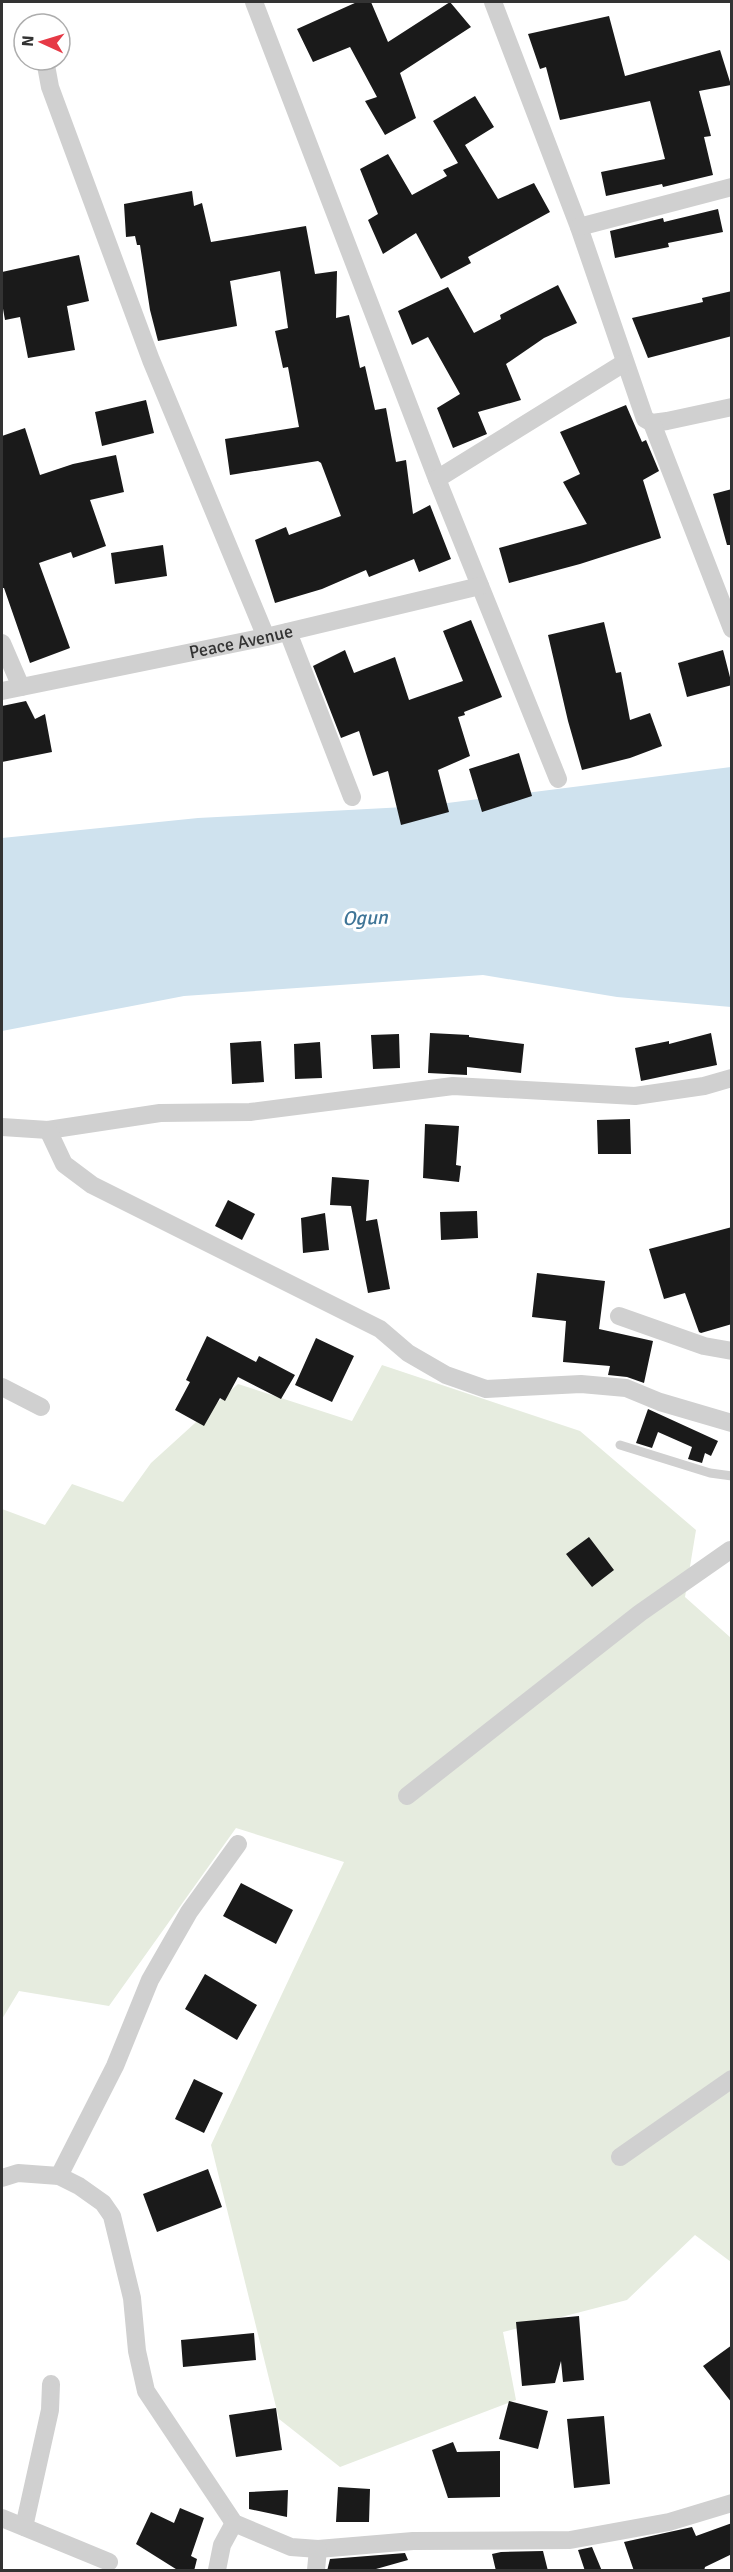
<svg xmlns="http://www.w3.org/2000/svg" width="733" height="2572" viewBox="0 0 733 2572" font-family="Signika,sans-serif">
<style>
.green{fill:#e6ecdf}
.water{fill:#cfe2ee}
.building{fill:#1a1a1a}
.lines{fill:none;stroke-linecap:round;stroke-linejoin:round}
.service{stroke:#d0d0d0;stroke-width:9}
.minor{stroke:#d0d0d0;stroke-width:18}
.labels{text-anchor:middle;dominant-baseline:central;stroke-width:6;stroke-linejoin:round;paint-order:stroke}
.street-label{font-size:18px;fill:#333;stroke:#fff}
.water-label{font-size:20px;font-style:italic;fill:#3f7597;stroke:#fff}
</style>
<rect width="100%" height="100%" fill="#fff"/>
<path class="green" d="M382 1365 580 1431 696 1530 685 1597 731 1638V2262L695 2235 627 2300 503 2332 516 2400 340 2467 279 2419 211 2145 344 1862 236 1828 109 2006 19 1991 2 2019V1509L45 1525 72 1484 123 1502 151 1463 238 1384 352 1421Z"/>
<path class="water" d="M731 767V1007L617 997 483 975 184 996 2 1031V838L198 818 424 806Z"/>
<path class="building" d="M357 2H371L388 42 450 2 471 27 400 73 416 118 385 135 365 101 377 97 350 47 313 62 297 29Z
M609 16 625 76 720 50 731 85 699 91 711 136 704 137 713 175 663 187 662 184 606 196 601 172 665 159 650 101 560 120 546 67 540 69 528 34Z
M475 96 494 127 465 145 498 199 534 183 550 212 468 257 471 263 441 279 416 233 383 254 368 220 378 214 360 169 388 154 412 195 447 176 443 170 458 163 433 121Z
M192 191 194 206 202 203 211 242 306 226 315 274 337 271 336 318 349 315 360 368 365 366 375 410 386 408 396 462 406 460 413 514 430 505 451 559 419 572 414 559 369 577 366 570 322 589 275 603 255 540 286 527 289 535 341 516 321 463 318 461 230 475 225 439 299 427 288 367 283 368 275 331 288 328 280 271 230 281 237 326 158 341 150 310 140 245H137L135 236 126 237 124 204Z
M718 209 723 232 668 243 669 247 615 258 610 231 663 218 664 222Z
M79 255 89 301 67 306 75 350 28 358 20 317 5 320 2 303V272Z
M558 285 577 323 544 338 506 364 521 400 478 412 487 434 453 448 437 408 460 394 428 337 412 345 398 311 448 287 474 333 501 319 500 315Z
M732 291V336L648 358 632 318 703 302 702 298Z
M146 400 154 433 102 446 95 412Z
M626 405 642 442 646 440 659 471 643 480 661 538 580 564 509 583 499 548 587 524 563 482 580 474 560 432Z
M25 428 40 475 73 464 116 455 124 492 90 500 106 546 73 558 71 552 39 563 70 648 30 663 4 588H2V436Z
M732 489V545H727L713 494Z
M163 545 167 576 115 584 111 553Z
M471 620 502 697 464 712 465 715 458 717 470 756 438 770 449 812 401 825 388 771 373 776 359 731 341 738 313 666 345 650 354 673 395 657 409 700 463 681 443 631Z
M604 622 616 673 621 672 630 720 650 713 662 746 630 758 582 770 568 721 548 635Z
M723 650 732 685 687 697 678 663Z
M26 701 35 719 45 714 52 752 2 762V706Z
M519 753 532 796 482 812 469 769Z
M430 1033 469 1035V1037L524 1044 521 1073 467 1067V1075L428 1073Z
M711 1033 717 1065 641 1081 635 1048 669 1041V1044Z
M399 1034 400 1068 373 1069 371 1035Z
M261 1041 264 1082 232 1084 230 1043Z
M320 1042 322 1078 295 1079 294 1044Z
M630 1119 631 1154H598L597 1120Z
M425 1124 459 1126 456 1165 461 1166 459 1182 423 1178Z
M332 1177 369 1180 366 1221 377 1219 390 1289 368 1293 351 1206 330 1205Z
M228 1200 255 1214 242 1240 215 1226Z
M477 1211 478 1238 441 1240 440 1212Z
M325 1213 329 1250 303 1253 301 1218Z
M732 1227V1324L701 1333 699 1332 685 1293 664 1299 649 1249Z
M537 1273 605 1281 599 1329 653 1341 644 1383 627 1377 608 1375 610 1366 563 1362 566 1321 532 1317Z
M207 1336 256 1362 259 1356 295 1375 281 1399 238 1377 225 1401 220 1398 204 1426 175 1410 190 1382 186 1380Z
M316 1338 354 1356 332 1402 295 1385Z
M648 1409 718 1441 711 1456 705 1453 702 1463 688 1459 692 1447 658 1432 652 1448 636 1443Z
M589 1537 614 1570 592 1587 566 1554Z
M241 1883 293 1910 276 1944 223 1916Z
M205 1974 257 2005 237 2040 185 2009Z
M194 2079 223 2093 204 2133 175 2119Z
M208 2169 222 2207 157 2232 143 2194Z
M579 2316 584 2380 563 2382 561 2361 555 2383 522 2386 516 2322Z
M254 2333 256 2360 183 2367 181 2340Z
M732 2345V2403L703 2366Z
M509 2401 548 2411 538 2449 499 2439Z
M276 2408 282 2450 236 2457 229 2415Z
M604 2416 610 2484 574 2488 567 2419Z
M453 2442 457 2452 500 2451V2497L448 2498 432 2450Z
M338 2487 370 2489 369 2522H336Z
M288 2490 287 2517 249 2509V2492Z
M180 2508 204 2518 191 2556 197 2559 194 2571H179L136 2544 151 2512 174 2523Z
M732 2523V2554L705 2567 704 2571H634L624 2542 692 2527 696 2536Z
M592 2547 602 2571H585L578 2550Z
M543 2551 548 2571H496L492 2554 501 2552Z
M405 2553 408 2560 369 2571H327L330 2559Z"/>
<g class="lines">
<path class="service" d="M620 1445 710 1473 732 1476"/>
<g class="minor">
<path d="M254 2 437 479 558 779"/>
<path d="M493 2 579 227 645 419 652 423 667 421 732 407"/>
<path d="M45 60 50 87 151 360 266 637"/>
<path d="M579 227 732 187"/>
<path d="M652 423 732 629"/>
<path d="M437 479 624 363"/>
<path d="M288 632 352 797"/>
<path d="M2 643 21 687"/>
<path id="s1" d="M2 691 266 637 480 586"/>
<path d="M2 1127 48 1130 160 1113 250 1112 453 1086 635 1096 704 1086 732 1078"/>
<path d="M48 1130 64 1164 92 1185 380 1329 408 1353 446 1375 486 1389 581 1384 626 1388 660 1402 732 1423"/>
<path d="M619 1316 704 1346 732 1351"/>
<path d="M2 1387 41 1407"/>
<path d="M407 1796 640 1613 730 1550"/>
<path d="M620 2157 732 2079"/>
<path d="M59 2176 115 2066 150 1980 189 1912 238 1844"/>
<path d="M2 2178 18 2173 59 2176 79 2186 103 2203 112 2216 132 2298 137 2351 146 2391 234 2523 291 2547 318 2549 413 2541 570 2540 669 2522 732 2503"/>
<path d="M2 2518 109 2562"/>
<path d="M24 2527 50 2410 51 2384"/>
<path d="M217 2570 222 2545 234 2523"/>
<path d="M316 2570 318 2549"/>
</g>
</g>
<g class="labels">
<g class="street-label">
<text stroke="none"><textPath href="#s1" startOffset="244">Peace Avenue</textPath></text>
</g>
<g class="water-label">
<text transform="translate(365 918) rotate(-2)">Ogun</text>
</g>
</g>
<rect width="733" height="2572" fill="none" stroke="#333333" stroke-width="6"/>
<g transform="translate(42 42) rotate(274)"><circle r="28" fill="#ffffff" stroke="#adadad" stroke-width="1.5"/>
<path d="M0-4.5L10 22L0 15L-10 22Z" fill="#e63946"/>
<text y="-9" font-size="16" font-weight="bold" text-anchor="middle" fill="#333333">N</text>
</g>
</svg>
